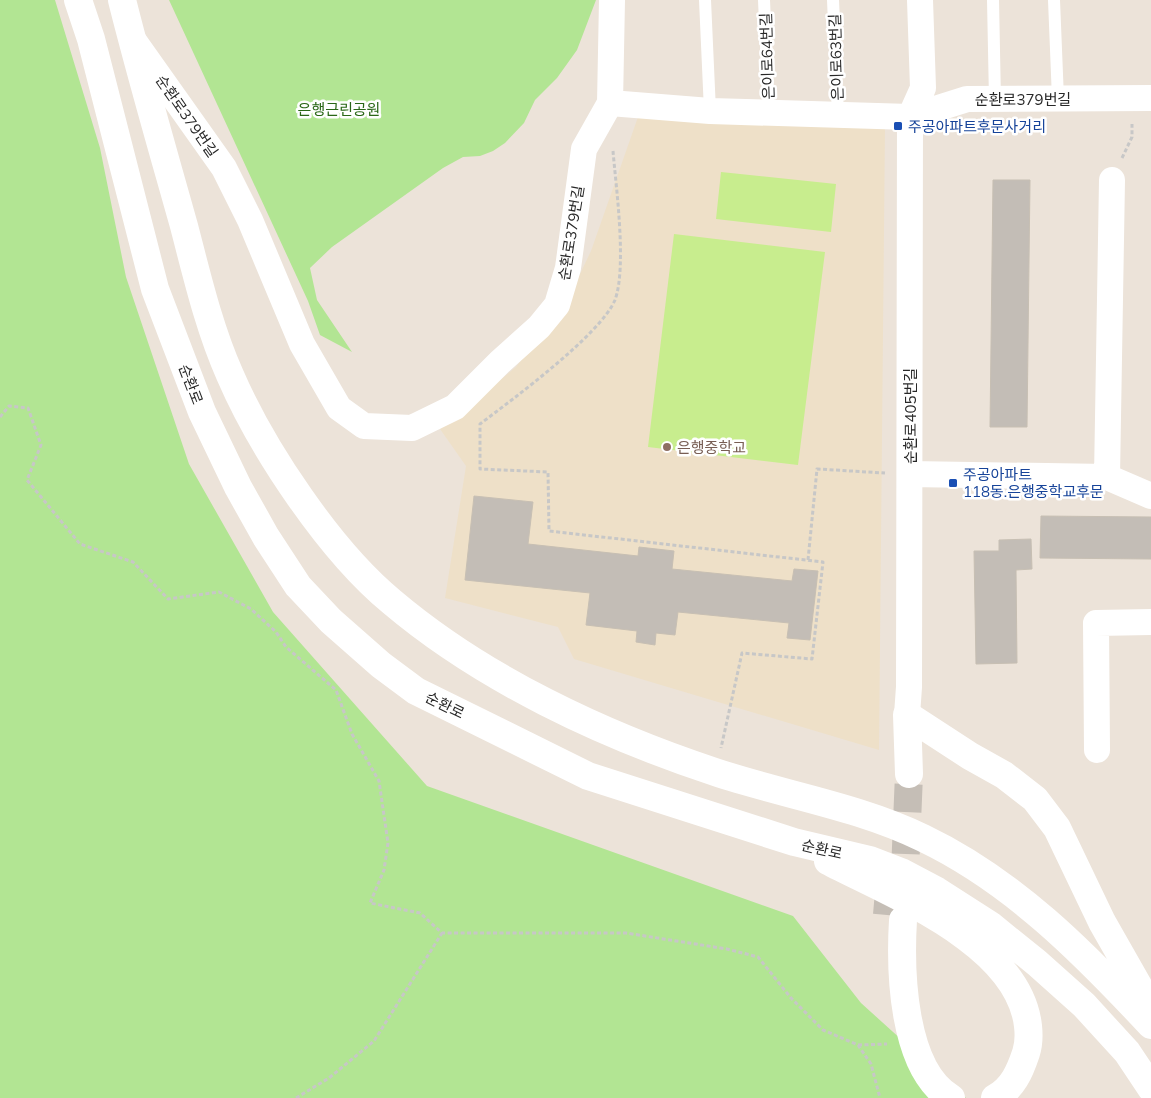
<svg xmlns="http://www.w3.org/2000/svg" width="1151" height="1098" viewBox="0 0 1151 1098" font-family="Mulish,'Noto Sans KR',sans-serif">
<style>
.education{fill:#eee0c8}
.green{fill:#b2e593}
.pitch{fill:#c8ed8e}
.building{fill:#c3bdb6;stroke:#c7bfb3}
.lines{fill:none;stroke-linecap:round;stroke-linejoin:round}
.secondary-tunnel{stroke:#c5beb6;stroke-width:28;stroke-dasharray:28 14;stroke-linecap:butt}
.path{stroke:#c7c7c7;stroke-width:3;stroke-dasharray:4 2.5;stroke-linecap:butt}
.service{stroke:#fff;stroke-width:12}
.minor{stroke:#fff;stroke-width:26}
.secondary{stroke:#fff;stroke-width:28}
.transit-dot{fill:#1a4fb4;stroke:#fff;stroke-width:2}
.education-dot{fill:#8d6e63;stroke:#fff;stroke-width:2}
.labels{text-anchor:middle;dominant-baseline:central;stroke-width:5;stroke-linejoin:round;paint-order:stroke}
.street-label{font-size:15px;fill:#282828;stroke:#fff}
.park-label{font-size:15px;fill:#2a6717;stroke:#fff}
.transit-label{font-size:15px;fill:#164399;stroke:#fff;text-anchor:start}
.education-label{font-size:15px;fill:#785e54;stroke:#fff;text-anchor:start}
</style>
<rect width="100%" height="100%" fill="#ece3d9"/>
<path class="education" d="M638 117 885 126 879 750 574 659 558 627 445 598 466 466 440 429 516 367 569 297 591 251Z"/>
<path class="green" d="M0 0H55L100 148 126 277 189 464 273 612 427 786 793 916 861 1003 966 1098H0Z
M169 0H596L577 50 557 78 535 100 524 123 505 143 493 151 480 156 463 157 443 168 332 247 310 268 317 300 352 352 320 335 308 301Z"/>
<path class="pitch" d="M721 172 836 184 831 232 716 219Z
M674 234 825 252 798 465 648 447Z"/>
<path class="building" d="M993 180H1030L1027 427H990Z
M474 496 533 502 528 544 638 556 639 547 674 551 672 569 792 581 794 569 818 571 810 640 787 638 789 623 678 612 675 635 656 633 655 645 636 642 637 631 586 625 590 593 465 580Z
M1041 516 1151 517V559L1040 558Z
M1031 539 1032 569 1016 570 1017 663 976 664 974 551H999V540Z"/>
<g class="lines">
<path class="secondary-tunnel" d="M904 896 909 774
M887 915 891 869"/>
<path class="path" d="M613 151C616 187 627 267 615 300 600 335 513 399 480 424V469L548 472 549 531 823 562 812 659 742 653 721 748
M1122 158 1132 137V124
M0 417 9 406 28 408 41 445 27 480 80 544 133 562 168 599 219 592 251 609 276 632 286 647 336 690 352 734 379 781 388 843 384 870 370 903 420 913 442 933H626L727 949 758 957 791 998 823 1030 858 1045 871 1064 880 1098
M808 560 817 469 885 473
M858 1045 887 1044
M296 1098 329 1078 374 1041 442 933"/>
<path class="service" d="M705 0 710 111
M764 0 769 113
M833 0 838 114
M993 0 995 100
M1054 0 1058 99"/>
<path class="minor" d="M134 41 224 168 250 220 302 344 339 408 364 426 412 428 455 407 500 362 539 327 557 305 568 268 584 149 610 103 710 111 910 117 967 99 1151 98
M610 103 612 0
M910 474 1107 477 1151 496
M1107 477 1112 180
M907 715 909 687 910 117 923 88 920 0
M1097 750 1096 623 1151 622"/>
<path class="secondary" d="M78 0 91 39 155 289 202 412 238 487 266 537 298 586 331 621 381 665 416 691 588 776 794 842 870 860 901 872 937 891 990 925 1037 963 1084 1005 1127 1052 1151 1088
M122 0C141 76 163 151 184 226 197 276 209 328 230 375 262 449 330 551 392 602 483 679 603 735 715 772 784 795 857 806 923 838 1013 881 1084 953 1151 1025
M907 715 970 756 1004 775 1035 799 1057 828 1102 922 1151 1008
M907 715 909 774
M828 861C893 895 1019 943 1028 1026 1029 1035 1029 1044 1026 1053 1020 1071 1013 1088 995 1098
M903 920C900 970 902 1069 951 1098"/>
</g>
<g class="transit-dot">
<rect x="893" y="121" width="10" height="10" rx="2.5"/>
<rect x="948" y="478" width="10" height="10" rx="2.5"/>
</g>
<circle class="education-dot" cx="667" cy="447" r="5"/>
<g class="labels">
<g class="street-label">
<text transform="translate(767 56) rotate(-92)">은이로64번길</text>
<text transform="translate(836 57) rotate(-92)">은이로63번길</text>
<text x="1023" y="99">순환로379번길</text>
<text transform="translate(187 116) rotate(55)">순환로379번길</text>
<text transform="translate(571 233) rotate(-81)">순환로379번길</text>
<text transform="translate(191 384) rotate(69)">순환로</text>
<text transform="translate(910 416) rotate(-90)">순환로405번길</text>
<text transform="translate(445 705) rotate(26)">순환로</text>
<text transform="translate(822 849) rotate(13)">순환로</text>
</g>
<g class="park-label">
<text x="339" y="109">은행근린공원</text>
</g>
<g class="transit-label">
<text x="908" y="126">주공아파트후문사거리</text>
<text x="963" y="474">주공아파트<tspan x="963" dy="17">118동.은행중학교후문</tspan></text>
</g>
<g class="education-label">
<text x="677" y="447">은행중학교</text>
</g>
</g>
</svg>
